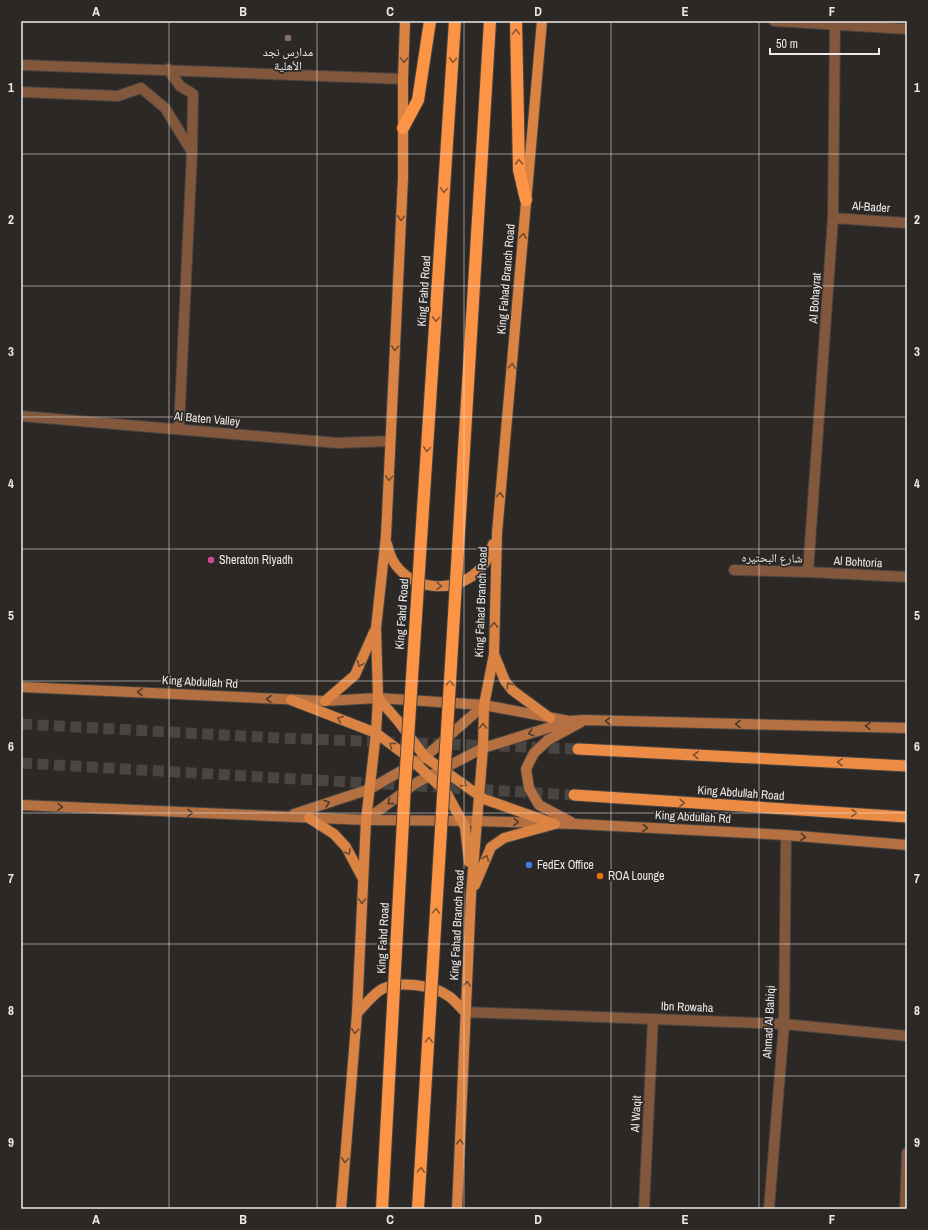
<svg xmlns="http://www.w3.org/2000/svg" width="928" height="1230" viewBox="0 0 928 1230" font-family="'Archivo Narrow','Noto Naskh Arabic',sans-serif">
<style>
.lines{fill:none;stroke-linecap:round;stroke-linejoin:round}
.trunk-tunnel{stroke:#484543;stroke-width:11;stroke-dasharray:11 5.5;stroke-linecap:butt}
.minor-casing{stroke:#464341;stroke-width:12}
.secondary-casing{stroke:#464341;stroke-width:12}
.primary-casing{stroke:#464341;stroke-width:12}
.trunk-casing{stroke:#464341;stroke-width:13}
.motorway-casing{stroke:#464341;stroke-width:14}
.minor{stroke:#82573b;stroke-width:10}
.secondary{stroke:#b47041;stroke-width:10}
.primary{stroke:#da8343;stroke-width:10}
.trunk{stroke:#ec8c44;stroke-width:11}
.motorway{stroke:#fd9445;stroke-width:12}
.motorway-bridge-casing{stroke:#464341;stroke-width:14;stroke-linecap:butt}
.motorway-bridge{stroke:#fd9445;stroke-width:12}
.oneway{stroke:#8a5934}
.oneway2{stroke:#714c32}
.oneway3{stroke:#4d3a2d}
.oneway4{stroke:#785032}
.grid{fill:none;stroke:#eceae9;stroke-width:1;stroke-opacity:0.55}
.education-dot{fill:#8d6e63;stroke:#2b2826;stroke-width:1.5}
.hotel-dot{fill:#d1479c;stroke:#2b2826;stroke-width:1.5}
.shop-dot{fill:#3f7fe0;stroke:#2b2826;stroke-width:1.5}
.food-dot{fill:#e8710a;stroke:#2b2826;stroke-width:1.5}
.labels{text-anchor:middle;dominant-baseline:central;stroke-width:3.5;stroke-linejoin:round;paint-order:stroke}
.poi-label{font-size:12px;fill:#eceae9;stroke:#2b2826;text-anchor:start}
.street-label{font-size:12px;fill:#eceae9;stroke:#2b2826}
.neatline{fill:none;stroke:#eceae9;stroke-width:1.5}
.grid-label{font-size:13px;text-anchor:middle;font-weight:bold;fill:#eceae9}
</style>
<rect width="100%" height="100%" fill="#2b2826"/>
<g class="lines">
<path class="trunk-tunnel" d="M21 724 280 738 578 749
M21 763 574 795"/>
<g class="minor-casing">
<path id="minor" d="M774 21 907 29
M21 65 403 79
M168 69 180 86 193 94 192 152
M21 92 118 96 141 88 165 108 192 152 179 429
M833 218 907 223
M21 416 338 443 390 441
M734 570 808 572 907 577
M808 572 833 218 835 25
M465 1012 784 1024 907 1036
M644 1209 653 1019
M769 1209 784 1024 786 835
M905 1209 907 1153"/>
</g>
<g class="secondary-casing">
<path id="secondary" d="M21 687 325 701 378 698 484 705 569 721 584 720 907 728
M21 805 366 820 477 821 576 824 786 835 907 845
M294 814 370 789 425 757 484 705
M366 820 416 783 483 748 567 722
M571 822 539 805 529 788 526 769 534 753 548 740 581 722"/>
</g>
<g class="primary-casing">
<path id="primary" d="M387 544C389 553 392 562 399 569 420 592 459 592 481 568 487 562 490 552 493 544
M494 654 505 681 512 690 550 718
M378 698 398 721 425 757 484 799 555 824
M291 700 376 733 412 760 446 792 465 827 469 862
M325 701 355 675 374 632
M309 818 334 834 346 847 362 877
M475 885 491 847 504 838 555 824
M357 1013C364 1006 371 997 379 991 395 979 434 985 450 997 455 1001 460 1007 465 1012
M341 1209 357 1013 366 820 376 733 378 698 376 628 386 536 403 178V79L405 21
M457 1209 471 894 483 748 484 705 494 654 497 533 542 21"/>
</g>
<g class="trunk-casing">
<path id="trunk" d="M578 749 907 766
M574 795 907 817"/>
</g>
<g class="motorway-casing">
<path id="motorway" d="M516 21 519 170 526 200
M403 128 418 100 430 21"/>
</g>
<use href="#minor" class="minor"/>
<use href="#secondary" class="secondary"/>
<use href="#primary" class="primary"/>
<use href="#trunk" class="trunk"/>
<use href="#motorway" class="motorway"/>
<g class="motorway-bridge-casing">
<path id="motorway-bridge" d="M382 1209 405 784 455 21
M418 1209 490 21"/>
</g>
<use href="#motorway-bridge" class="motorway-bridge"/>
</g>
<defs><path id="oneway-chevron" d="M-2-3.5L2.5 0L-2 3.5" fill="none" stroke-width="1.6" stroke-linecap="round" stroke-linejoin="round"/></defs>
<g class="oneway">
<use href="#oneway-chevron" transform="translate(516 32) rotate(-91)"/>
<use href="#oneway-chevron" transform="translate(453 60) rotate(94)"/>
<use href="#oneway-chevron" transform="translate(519 162) rotate(-91)"/>
<use href="#oneway-chevron" transform="translate(444 190) rotate(94)"/>
<use href="#oneway-chevron" transform="translate(436 319) rotate(94)"/>
<use href="#oneway-chevron" transform="translate(427 449) rotate(94)"/>
<use href="#oneway-chevron" transform="translate(450 683) rotate(-87)"/>
<use href="#oneway-chevron" transform="translate(436 911) rotate(-87)"/>
<use href="#oneway-chevron" transform="translate(429 1040) rotate(-87)"/>
<use href="#oneway-chevron" transform="translate(421 1170) rotate(-87)"/>
</g>
<g class="oneway2">
<use href="#oneway-chevron" transform="translate(404 60) rotate(92)"/>
<use href="#oneway-chevron" transform="translate(401 218) rotate(93)"/>
<use href="#oneway-chevron" transform="translate(523 236) rotate(-85)"/>
<use href="#oneway-chevron" transform="translate(395 348) rotate(93)"/>
<use href="#oneway-chevron" transform="translate(512 366) rotate(-85)"/>
<use href="#oneway-chevron" transform="translate(389 478) rotate(93)"/>
<use href="#oneway-chevron" transform="translate(500 495) rotate(-85)"/>
<use href="#oneway-chevron" transform="translate(439 586) rotate(1)"/>
<use href="#oneway-chevron" transform="translate(494 625) rotate(-89)"/>
<use href="#oneway-chevron" transform="translate(360 664) rotate(114)"/>
<use href="#oneway-chevron" transform="translate(509 685) rotate(-125)"/>
<use href="#oneway-chevron" transform="translate(340 719) rotate(-158)"/>
<use href="#oneway-chevron" transform="translate(483 726) rotate(-89)"/>
<use href="#oneway-chevron" transform="translate(392 745) rotate(-144)"/>
<use href="#oneway-chevron" transform="translate(464 784) rotate(35)"/>
<use href="#oneway-chevron" transform="translate(348 852) rotate(60)"/>
<use href="#oneway-chevron" transform="translate(486 858) rotate(-68)"/>
<use href="#oneway-chevron" transform="translate(362 901) rotate(92)"/>
<use href="#oneway-chevron" transform="translate(467 984) rotate(-87)"/>
<use href="#oneway-chevron" transform="translate(355 1031) rotate(95)"/>
<use href="#oneway-chevron" transform="translate(460 1142) rotate(-88)"/>
<use href="#oneway-chevron" transform="translate(345 1160) rotate(95)"/>
</g>
<g class="oneway3">
<use href="#oneway-chevron" transform="translate(140 692) rotate(-177)"/>
<use href="#oneway-chevron" transform="translate(269 699) rotate(-177)"/>
<use href="#oneway-chevron" transform="translate(608 721) rotate(-179)"/>
<use href="#oneway-chevron" transform="translate(738 724) rotate(-179)"/>
<use href="#oneway-chevron" transform="translate(868 726) rotate(-179)"/>
<use href="#oneway-chevron" transform="translate(531 733) rotate(163)"/>
<use href="#oneway-chevron" transform="translate(390 802) rotate(143)"/>
<use href="#oneway-chevron" transform="translate(327 803) rotate(-19)"/>
<use href="#oneway-chevron" transform="translate(60 807) rotate(3)"/>
<use href="#oneway-chevron" transform="translate(190 813) rotate(2)"/>
<use href="#oneway-chevron" transform="translate(516 822) rotate(2)"/>
<use href="#oneway-chevron" transform="translate(645 828) rotate(3)"/>
<use href="#oneway-chevron" transform="translate(803 837) rotate(5)"/>
</g>
<g class="oneway4">
<use href="#oneway-chevron" transform="translate(696 755) rotate(-177)"/>
<use href="#oneway-chevron" transform="translate(840 762) rotate(-177)"/>
<use href="#oneway-chevron" transform="translate(682 803) rotate(4)"/>
<use href="#oneway-chevron" transform="translate(854 813) rotate(4)"/>
</g>
<path class="grid" d="M169 21V1209M317 21V1209M464 21V1209M611 21V1209M759 21V1209M21 154H907M21 286H907M21 417H907M21 549H907M21 681H907M21 813H907M21 944H907M21 1076H907"/>
<circle class="education-dot" cx="288" cy="38" r="4"/>
<circle class="hotel-dot" cx="211" cy="560" r="4"/>
<circle class="shop-dot" cx="529" cy="865" r="4"/>
<circle class="food-dot" cx="600" cy="876" r="4"/>
<g class="labels">
<g class="poi-label">
<text x="288" y="52" text-anchor="middle">مدارس نجد<tspan x="288" dy="14">الأهلية</tspan></text>
<text x="219" y="560">Sheraton Riyadh</text>
<text x="537" y="865">FedEx Office</text>
<text x="608" y="876">ROA Lounge</text>
</g>
<g class="street-label">
<text transform="translate(871 207) rotate(4)">Al-Bader</text>
<text transform="translate(506 279) rotate(-85)">King Fahad Branch Road</text>
<text transform="translate(424 291) rotate(-86)">King Fahd Road</text>
<text transform="translate(815 298) rotate(-86)">Al Bohayrat</text>
<text transform="translate(207 419) rotate(5)">Al Baten Valley</text>
<text transform="translate(772 558) rotate(1)">شارع البحتيره</text>
<text transform="translate(858 562) rotate(3)">Al Bohtoria</text>
<text transform="translate(481 602) rotate(-88)">King Fahad Branch Road</text>
<text transform="translate(402 614) rotate(-86)">King Fahd Road</text>
<text transform="translate(200 682) rotate(3)">King Abdullah Rd</text>
<text transform="translate(741 793) rotate(4)">King Abdullah Road</text>
<text transform="translate(693 817) rotate(3)">King Abdullah Rd</text>
<text transform="translate(457 925) rotate(-87)">King Fahad Branch Road</text>
<text transform="translate(383 938) rotate(-87)">King Fahd Road</text>
<text transform="translate(687 1007) rotate(2)">Ibn Rowaha</text>
<text transform="translate(769 1022) rotate(-87)">Ahmad Al Bahiqi</text>
<text transform="translate(636 1114) rotate(-87)">Al Waqit</text>
</g>
</g>
<rect width="928" height="1230" fill="none" stroke="#2b2826" stroke-width="44"/>
<path d="M770 48v6h109v-6" fill="none" stroke="#eceae9" stroke-width="2"/>
<text x="776" y="48" font-size="12" fill="#eceae9" stroke="#2b2826" stroke-width="3" paint-order="stroke">50 m</text>
<rect x="22" y="22" width="884" height="1186" class="neatline"/>
<g class="grid-label">
<text x="96" y="16">A</text>
<text x="243" y="16">B</text>
<text x="390" y="16">C</text>
<text x="538" y="16">D</text>
<text x="685" y="16">E</text>
<text x="832" y="16">F</text>
<text x="11" y="92">1</text>
<text x="917" y="92">1</text>
<text x="11" y="224">2</text>
<text x="917" y="224">2</text>
<text x="11" y="356">3</text>
<text x="917" y="356">3</text>
<text x="11" y="488">4</text>
<text x="917" y="488">4</text>
<text x="11" y="620">5</text>
<text x="917" y="620">5</text>
<text x="11" y="751">6</text>
<text x="917" y="751">6</text>
<text x="11" y="883">7</text>
<text x="917" y="883">7</text>
<text x="11" y="1015">8</text>
<text x="917" y="1015">8</text>
<text x="11" y="1147">9</text>
<text x="917" y="1147">9</text>
<text x="96" y="1224">A</text>
<text x="243" y="1224">B</text>
<text x="390" y="1224">C</text>
<text x="538" y="1224">D</text>
<text x="685" y="1224">E</text>
<text x="832" y="1224">F</text>
</g>
</svg>
